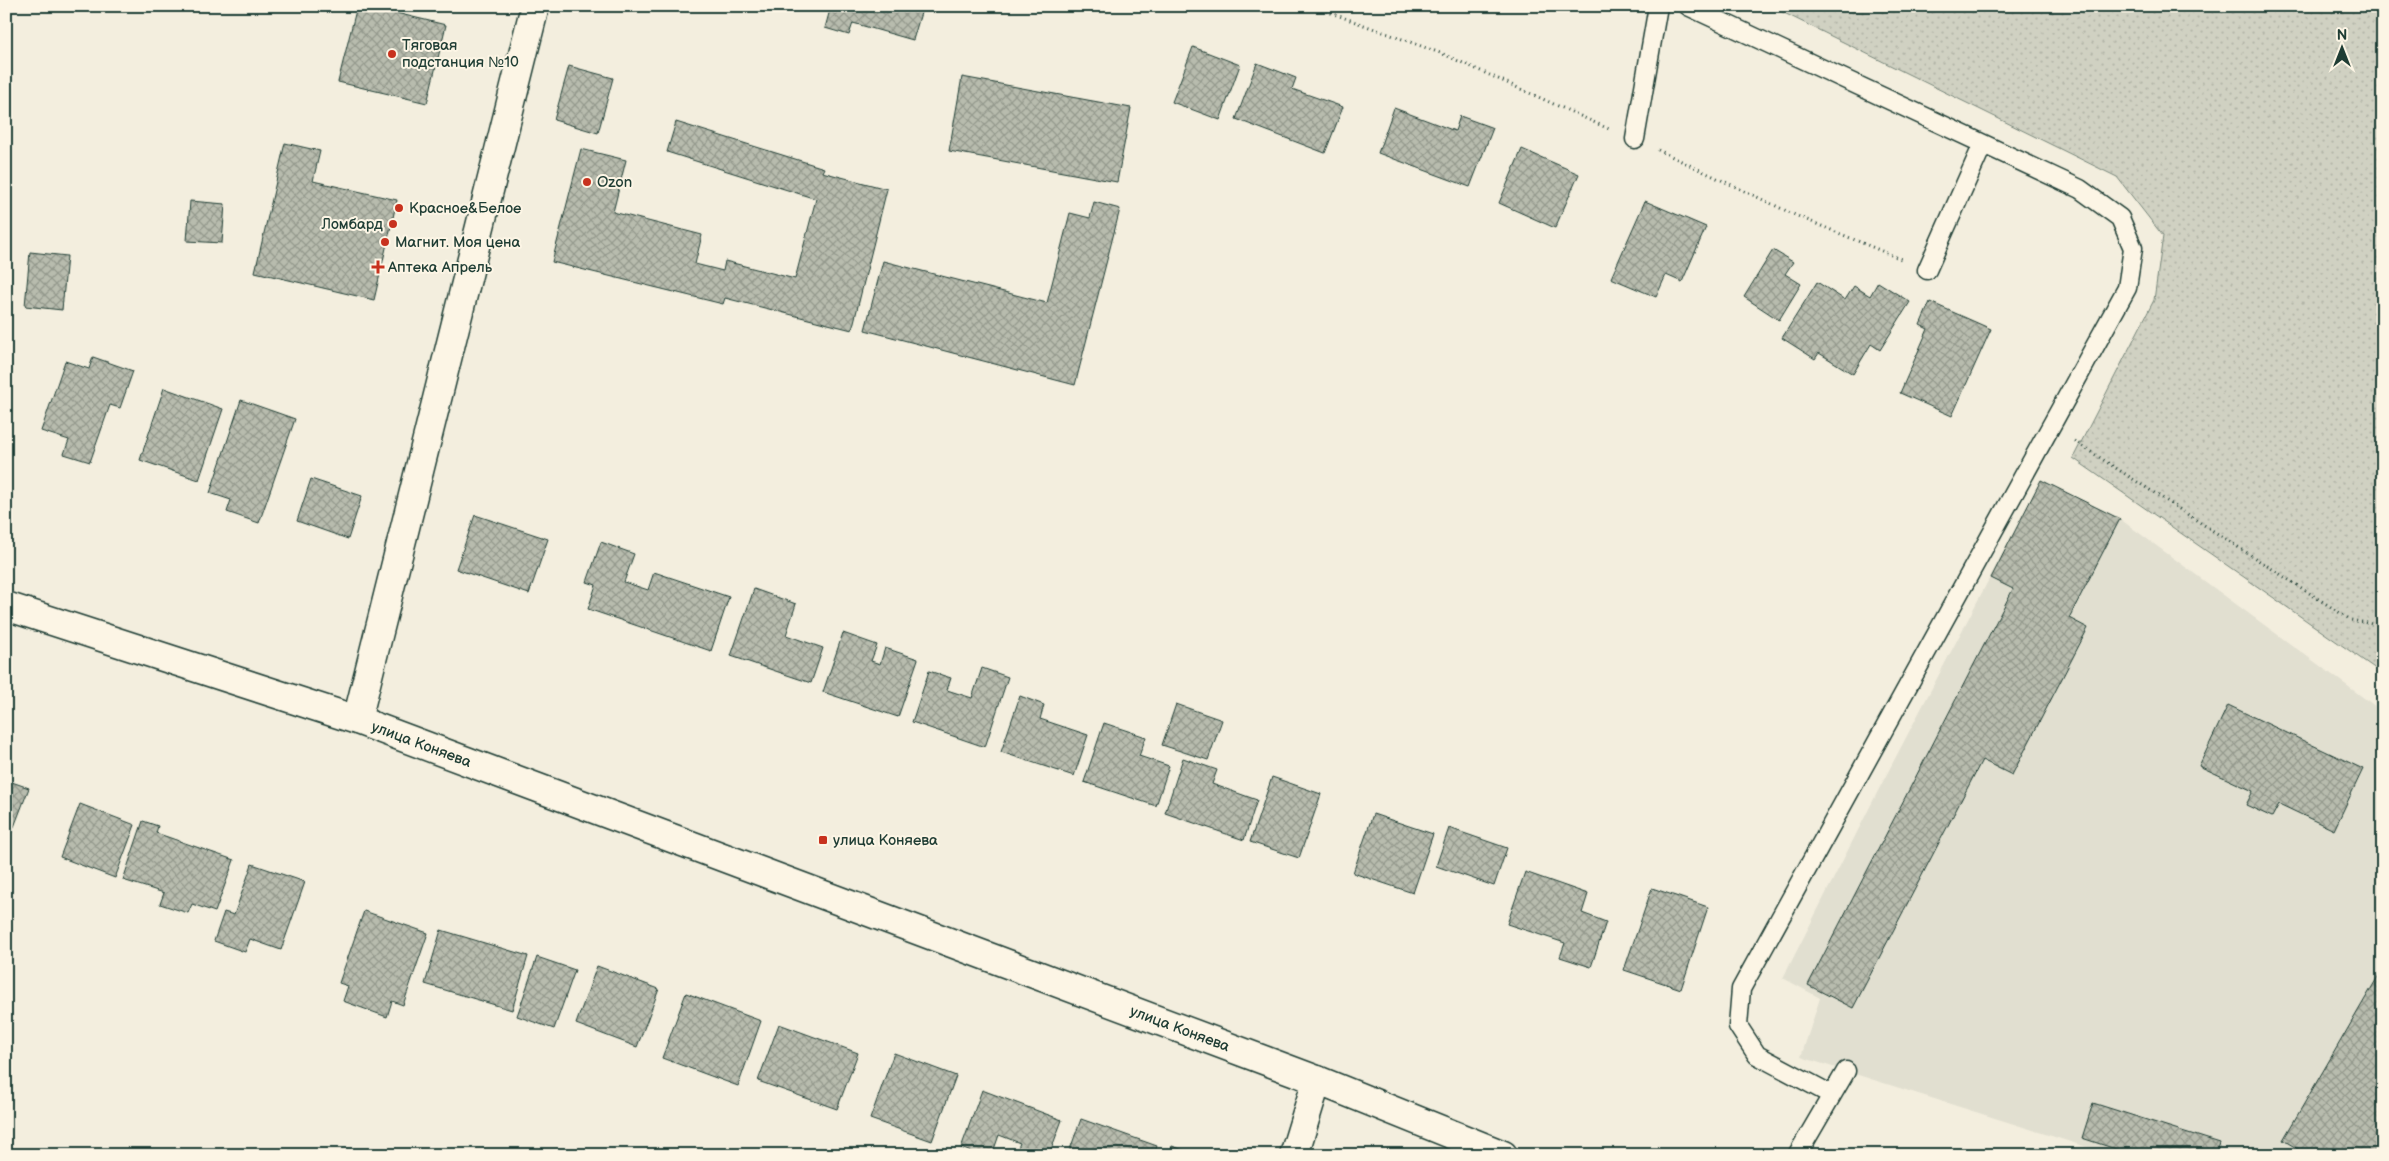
<svg xmlns="http://www.w3.org/2000/svg" width="2389" height="1161" viewBox="0 0 2389 1161" font-family="'Balsamiq Sans',sans-serif">
<style>
.built{fill:#e1dfd0}
.grass{fill:url(#grass-dots);stroke:#78877b}
.building{fill:url(#building-cross-hatch);stroke:#1f3d34}
.lines{fill:none;stroke-linecap:round;stroke-linejoin:round}
.lane-casing{stroke:#1f3d34;stroke-width:21}
.street-casing{stroke:#1f3d34;stroke-width:31}
.secondary-casing{stroke:#1f3d34;stroke-width:31}
.path{stroke:#1f3d34;stroke-width:3;stroke-dasharray:1 4;stroke-linecap:butt}
.lane{stroke:#fcf5e5;stroke-width:18}
.street{stroke:#fcf5e5;stroke-width:28}
.secondary{stroke:#fcf5e5;stroke-width:28}
.poi-dot{fill:#c8321e;stroke:#fcf5e5;stroke-width:2}
.labels{text-anchor:middle;dominant-baseline:central;stroke-width:4;stroke-linejoin:round;paint-order:stroke}
.poi-label{font-size:15px;fill:#1f3d34;stroke:#fcf5e5;text-anchor:start}
.street-label{font-size:15px;fill:#1f3d34;stroke:#fcf5e5}
</style>
<defs>
<pattern id="grass-dots" width="8" height="8" patternUnits="userSpaceOnUse" patternTransform="scale(1.25)"><rect width="8" height="8" fill="#d0d1c2"/><path d="M2 2h.1M6 6h.1" fill="none" stroke="#b2b4a7" stroke-width="1.8" stroke-linecap="round"/></pattern>
<pattern id="building-cross-hatch" width="8" height="8" patternUnits="userSpaceOnUse" patternTransform="scale(1.25)"><rect width="8" height="8" fill="#b8bcae"/><path d="M0 0l8 8M0 8l8-8" fill="none" stroke="#959a8e"/></pattern>
</defs>
<rect width="100%" height="100%" fill="#f3eede"/>
<filter id="ink" filterUnits="userSpaceOnUse"><feTurbulence type="fractalNoise" baseFrequency=".02" numOctaves="2"/><feDisplacementMap in="SourceGraphic" scale="10" xChannelSelector="R" yChannelSelector="G"/><feConvolveMatrix kernelMatrix="1 2 1 2 8 2 1 2 1" color-interpolation-filters="sRGB"/></filter>
<g filter="url(#ink)">
<path class="built" d="M2041 480 2120 519 2383 712V1137L2372 1155H2112L1801 1057 1820 998 1783 978 1878 791Z"/>
<path class="grass" d="M1770 6H2366L2383 16V674L2073 458 2154 300 2163 236 2117 177Z"/>
<path class="building" d="M357 6H367L446 25 427 103 338 82Z
M831 6H923L913 40 853 23 849 35 825 28Z
M1193 47 1240 65 1220 120 1172 102Z
M1257 63 1296 78 1292 89 1343 107 1325 153 1236 119Z
M569 66 613 78 598 133 554 120Z
M962 77 1131 108 1117 182 949 151Z
M1394 108 1455 131 1460 116 1493 128 1470 187 1378 153Z
M676 122 824 168 822 172 887 189 852 330 725 298 723 304 552 262 581 149 626 160 613 212 702 235 695 264 723 271 725 261 795 279 816 199 667 152Z
M285 143 320 151 313 181 397 200 374 300 255 272Z
M1522 149 1579 174 1555 228 1499 203Z
M190 201 225 204 222 243 187 241Z
M1645 201 1706 227 1682 282 1666 275 1656 297 1611 278Z
M1094 202 1120 209 1075 385 865 330 883 261 1047 303 1070 213 1090 218Z
M1773 250 1793 262 1785 274 1801 284 1779 320 1744 297Z
M30 252 67 256 62 310 25 306Z
M1817 282 1845 300 1854 286 1870 296 1878 282 1910 302 1880 350 1871 344 1853 374 1819 353 1815 359 1782 338Z
M1930 302 1991 329 1952 416 1900 393 1928 329 1920 325Z
M93 357 133 371 120 408 110 405 90 462 64 454 69 440 41 431 65 361 89 369Z
M164 388 223 409 199 480 140 460Z
M241 400 295 419 259 523 227 512 231 500 210 493Z
M311 479 362 496 348 539 297 521Z
M2041 480 2120 519 2069 618 2088 628 2012 775 1982 760 1853 1008 1808 985 2013 589 1991 578Z
M475 515 548 539 529 594 456 569Z
M601 542 634 554 624 582 648 590 654 572 729 597 711 651 588 609 596 585 587 582Z
M754 589 796 604 786 635 823 648 811 683 731 656Z
M843 633 877 645 871 661 880 664 885 648 918 659 898 717 823 692Z
M982 668 1008 677 985 747 912 722 929 671 951 678 947 690 972 698Z
M1020 696 1044 705 1040 719 1088 735 1074 776 1001 752Z
M1176 704 1222 720 1208 760 1162 745Z
M2228 705 2363 769 2334 830 2279 804 2272 817 2246 805 2253 791 2199 766Z
M1104 723 1146 737 1139 756 1169 766 1156 806 1084 782Z
M1183 758 1217 770 1212 784 1257 800 1244 840 1165 813Z
M1272 777 1321 794 1299 858 1250 842Z
M6 780 29 788 7 845 6 844Z
M80 804 135 825 115 878 60 857Z
M1373 814 1433 834 1413 893 1353 873Z
M143 821 158 826 156 833 234 860 215 912 192 904 188 913 160 904 164 893 123 880Z
M1449 828 1507 848 1494 886 1436 866Z
M252 864 305 882 281 950 250 939 245 952 214 941 224 912 234 915Z
M1525 872 1588 894 1582 913 1606 922 1591 967 1560 957 1565 943 1507 924Z
M1652 888 1708 907 1681 989 1624 970Z
M364 911 428 933 403 1005 392 1001 387 1017 343 1001 348 986 339 983Z
M441 930 528 956 512 1010 425 984Z
M537 957 575 970 554 1029 517 1016Z
M597 966 659 989 637 1047 576 1024Z
M2383 968V1137L2372 1155H2308L2283 1140Z
M686 993 761 1021 738 1086 662 1058Z
M779 1024 858 1053 837 1109 758 1081Z
M894 1053 956 1076 932 1141 870 1119Z
M982 1090 1062 1120 1049 1155H1015L1020 1143 999 1135 992 1155H979L961 1148Z
M2093 1103 2220 1143 2216 1155H2134L2082 1138Z
M1081 1119 1157 1146 1154 1155H1068Z
M1172 1146 1198 1155H1169Z"/>
<g class="lines">
<g class="lane-casing">
<path id="lane" d="M1688 6 2080 189 2120 218 2133 248 2127 288 1741 989 1738 1026 1757 1055 1832 1095
M1635 139 1658 6
M1927 270 1983 144
M1797 1155 1846 1071"/>
</g>
<g class="street-casing">
<path id="street" d="M1294 1155 1317 1080"/>
</g>
<g class="secondary-casing">
<g id="secondary">
<path id="s1" d="M6 606 357 720 1317 1080 1503 1155"/>
<path d="M357 720 535 6"/>
</g>
</g>
<path class="path" d="M1312 6 1443 54 1609 129
M1658 150 1795 215 1901 259
M2074 441 2351 620 2383 626"/>
<use href="#lane" class="lane"/>
<use href="#street" class="street"/>
<use href="#secondary" class="secondary"/>
</g>
</g>
<g class="poi-dot">
<circle cx="392" cy="54" r="5"/>
<circle cx="587" cy="182" r="5"/>
<circle cx="399" cy="208" r="5"/>
<circle cx="393" cy="224" r="5"/>
<circle cx="385" cy="242" r="5"/>
<path d="M375.5 259.5h5v5h5v5h-5v5h-5v-5h-5v-5h5z"/>
<rect x="818" y="835" width="10" height="10" rx="2.5"/>
</g>
<g class="labels">
<g class="poi-label">
<text x="402" y="45">Тяговая<tspan x="402" dy="17">подстанция №10</tspan></text>
<text x="597" y="182">Ozon</text>
<text x="409" y="208">Красное&amp;Белое</text>
<text x="383" y="224" text-anchor="end">Ломбард</text>
<text x="395" y="242">Магнит. Моя цена</text>
<text x="388" y="267">Аптека Апрель</text>
<text x="833" y="840">улица Коняева</text>
</g>
<g class="street-label">
<text stroke="none"><textPath href="#s1" startOffset="438">улица Коняева</textPath></text>
<text stroke="none"><textPath href="#s1" startOffset="1248">улица Коняева</textPath></text>
</g>
</g>
<rect width="2389" height="1161" fill="none" stroke="#fcf5e5" stroke-width="25"/>
<rect x="12" y="12" width="2364" height="1136" fill="none" stroke="#1f3d34" stroke-width="2" filter="url(#ink)"/>
<g transform="translate(2342 48)" stroke="#fcf5e5" stroke-width="4" paint-order="stroke">
<path d="M0-4L9 19L0 12L-9 19Z" fill="#1f3d34"/>
<text y="-8" font-size="14" font-weight="bold" text-anchor="middle" fill="#1f3d34">N</text>
</g>
</svg>
